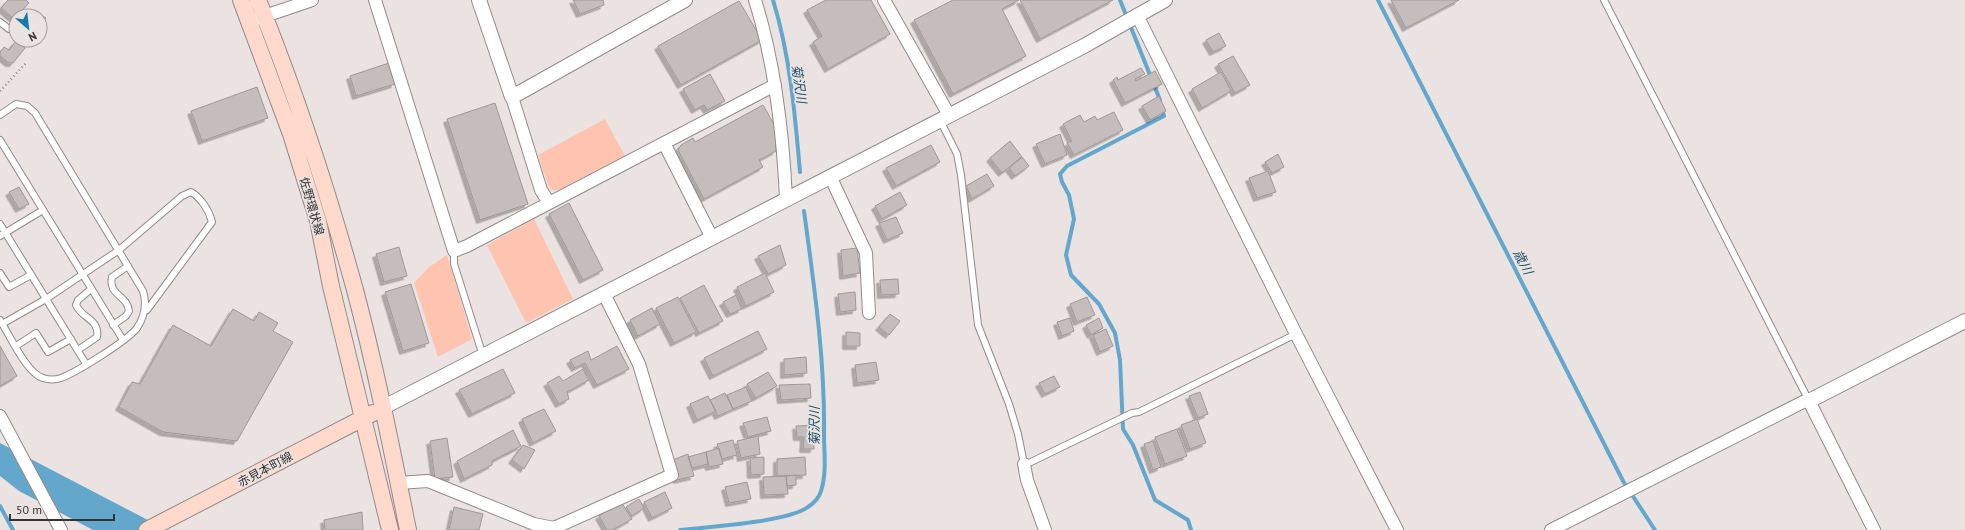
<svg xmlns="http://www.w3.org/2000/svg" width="1965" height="530" viewBox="0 0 1965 530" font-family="'PT Sans','Noto Sans JP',sans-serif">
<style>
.green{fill:#fec4b0}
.water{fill:#64a7cc}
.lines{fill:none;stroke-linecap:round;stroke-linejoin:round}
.stream{stroke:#64a7cc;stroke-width:4}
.building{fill:#c4bdbb;stroke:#9e9896;filter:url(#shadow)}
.service-casing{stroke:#918b89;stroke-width:8}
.minor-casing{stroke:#918b89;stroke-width:14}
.tertiary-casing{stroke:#918b89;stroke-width:16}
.secondary-casing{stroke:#918b89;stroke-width:18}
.path{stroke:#8f8a89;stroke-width:2.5;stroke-dasharray:1 3;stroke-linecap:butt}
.service{stroke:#fff;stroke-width:6}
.minor{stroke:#fff;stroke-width:12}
.tertiary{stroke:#fff;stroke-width:14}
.secondary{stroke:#ffd9cc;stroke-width:16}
.labels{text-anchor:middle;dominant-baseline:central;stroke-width:3.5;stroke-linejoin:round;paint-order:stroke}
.street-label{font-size:12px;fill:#353332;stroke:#eae3e1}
.water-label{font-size:13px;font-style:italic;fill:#1a4f69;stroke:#eae3e1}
</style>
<defs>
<filter id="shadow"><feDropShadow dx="-3.5" dy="3.5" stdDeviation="0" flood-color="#0004"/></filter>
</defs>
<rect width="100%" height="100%" fill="#eae3e1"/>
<path class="green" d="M605 119 625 156 560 190H552L548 185 538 155Z
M534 219 573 299 526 323 487 245Z
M447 255 472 339 438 357 414 283 429 267Z"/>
<path class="water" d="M0 443 167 530H93L19 491 0 476Z"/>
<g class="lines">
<path class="stream" d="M773 0C790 55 795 114 800 172
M1120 0 1160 100
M1378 0 1623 481 1655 530
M1162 109 1164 116 1067 166 1060 174 1062 182 1069 195 1074 219 1066 255 1071 275 1099 304 1115 333 1120 360 1123 429 1133 445 1155 500 1188 520 1191 530
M0 506 13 530
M680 530C708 527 788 522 808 507 814 503 819 498 821 491 827 473 824 452 824 434 825 358 814 285 804 211"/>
</g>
<path class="building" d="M8 0H26L29 3 14 19 1 8Z
M573 0H603L604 5 580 14Z
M826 0H871L890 34 828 69 813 42 822 36 807 10Z
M953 0H1019L1002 9 1026 56 953 94 914 20Z
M1020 0H1113L1040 39Z
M1391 0H1459L1406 28Z
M739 1 762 40 681 85 658 46Z
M34 10 46 18 40 26V16H30Z
M1219 33 1226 46 1213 52 1206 40Z
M16 41 25 48 13 63H9L0 56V52L4 47 9 50Z
M1233 56 1250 85 1235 93 1218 64Z
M389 63 395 84 356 96 350 76Z
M1141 68 1145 74 1135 79 1136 81 1155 71 1162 84 1125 103 1113 80 1117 77 1118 80Z
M1221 72 1231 91 1202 108 1192 89Z
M710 74 725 101 707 110 704 105 695 110 683 89Z
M257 87 268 118 202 141 191 111Z
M1159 96 1166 111 1150 120 1142 106Z
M495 103 528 204 480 220 447 119Z
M763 105 775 126 776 151 759 160 763 167 704 199 678 150 681 145 693 138 695 142Z
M1114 112 1123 130 1074 155 1067 143 1072 141 1063 124 1080 115 1084 122 1095 116 1097 120Z
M1060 134 1067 155 1045 164 1036 144Z
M1010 141 1022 157 1002 173 990 158Z
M931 145 940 162 896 186 886 168Z
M1278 154 1284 167 1272 173 1265 162Z
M1022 157 1029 166 1015 176 1009 168Z
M1268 171 1276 192 1257 198 1249 178Z
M987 174 994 186 972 199 966 186Z
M19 187 29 204 19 209 9 192Z
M900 192 907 205 882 219 875 206Z
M569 203 603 270 583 280 549 214Z
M896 217 903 233 887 240 879 223Z
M780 245 786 265 768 274 758 256Z
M399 247 407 276 384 282 376 254Z
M857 248 860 273 843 276 841 250Z
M765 273 774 292 746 306 737 287Z
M898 279 899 294 881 295 880 280Z
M411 284 429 343 403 351 385 292Z
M704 285 723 321 699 333 680 298Z
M855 292 856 310 840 312 838 294Z
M736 295 742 309 730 314 723 302Z
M678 297 696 332 674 343 656 308Z
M1087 297 1095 315 1077 322 1070 304Z
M652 308 660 324 638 336 630 320Z
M233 309 254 321 259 312 278 323 273 331 293 342 237 441 163 432 119 407 132 382 140 384 173 325 211 346Z
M890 314 900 321 889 335 879 327Z
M1070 318 1074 331 1062 336 1057 322Z
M1099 318 1103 328 1091 335 1086 325Z
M1106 329 1113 346 1100 352 1093 335Z
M758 331 767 349 713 376 704 358Z
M846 332 860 333V346H846Z
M0 346 17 376 0 386Z
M617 346 629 369 597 385 585 363 575 368 570 360 588 351 591 360Z
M806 357 807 373 784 375V359Z
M876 362 879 380 857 383 855 365Z
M503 369 515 393 472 414 459 390Z
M583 369 589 380 567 392 569 399 559 404 547 383 559 376 563 381Z
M768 372 777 386 756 398 747 384Z
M1054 376 1060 387 1045 394 1039 383Z
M810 384 811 398 781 400 779 385Z
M746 387 752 401 733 409 727 395Z
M1200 392 1208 414 1198 418 1189 396Z
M725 393 733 409 718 416 710 400Z
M708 396 716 411 697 420 690 404Z
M544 409 556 431 533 443 522 419Z
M767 417 771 431 748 437 743 423Z
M1197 419 1206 443 1190 449 1181 425Z
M814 425V449H803L804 437H797L796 426Z
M1177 429 1187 456 1165 464 1155 437Z
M513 430 521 446 492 461V465L464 479 457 461Z
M758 436 760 454 741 458 737 441Z
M447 438 453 477 435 479 430 441Z
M733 440 737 455 722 459 717 444Z
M1153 441 1161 467 1153 470 1144 444Z
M523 445 535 450 524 469 512 460Z
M719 448 723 464 709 467 706 452Z
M706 452 708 464 692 468 688 457Z
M688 454 694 476 677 480 670 461Z
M764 457V474L751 475 750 458Z
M805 457 806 475 777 476V459Z
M796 475V485L787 486 786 476Z
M786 476 788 494 764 495 763 477Z
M747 482 751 499 729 503 725 487Z
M665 492 672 508 652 518 644 502Z
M639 499 644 508 632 516 626 507Z
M621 502 632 519 612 530H607L599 516Z
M454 507 483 514 479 530H449Z
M362 512 363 530H325L324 520Z"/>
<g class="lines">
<g class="service-casing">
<path id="service" d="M1604 0 1809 401
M0 22 9 29
M0 115 16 104 27 106 35 113 143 291C147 304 145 316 137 328 127 341 77 372 61 378 55 380 49 380 43 378 27 374 9 334 0 320
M940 120 957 154 961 175 978 325 1009 404 1018 434 1024 464 1031 462 1132 413 1139 412 1296 334
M0 140 123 340
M0 224 86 364
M0 236 43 210
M454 251V264L483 356
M0 273 9 287 31 275
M2 324 46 299 119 250 182 196 191 192C201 198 209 210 212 222L147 310
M113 325 126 316 129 311C127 294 108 296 112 277L128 266
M16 346 36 333 48 352 71 339
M78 350 97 337C100 319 82 319 76 305L78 300 91 289"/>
</g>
<g class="minor-casing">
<path id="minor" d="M375 0 454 251 467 246 775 85
M755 0C775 64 783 132 786 199
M884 0 949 115
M1137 15 1296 334 1397 530
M256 19 312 0
M512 97 541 190 549 203
M664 143 712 238
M830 176 866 253 869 313
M0 416 61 530
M1024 464 1027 480 1045 530
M398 483 428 481 534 524 554 528 672 475 639 364 604 294
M1551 530 1803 402 1809 401 1874 530"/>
</g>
<g class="tertiary-casing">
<path id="tertiary" d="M479 0 512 97 685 0
M1809 401 1965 321
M382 408 1084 46 1165 0"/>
</g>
<g class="secondary-casing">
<path id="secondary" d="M241 0 291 134 318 221 331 286 390 530
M258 0C296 94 328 192 355 290 376 369 392 450 408 530
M147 530 373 413"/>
</g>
<path class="path" d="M0 91 27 62"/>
<use href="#service" class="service"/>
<use href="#minor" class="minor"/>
<use href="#tertiary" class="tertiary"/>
<use href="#secondary" class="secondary"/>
</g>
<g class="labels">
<g class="street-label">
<text transform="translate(312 206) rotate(74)">佐野環状線</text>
<text transform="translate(265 469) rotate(-28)">赤見本町線</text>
</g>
<g class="water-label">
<text transform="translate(799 84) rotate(82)">菊沢川</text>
<text transform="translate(1523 262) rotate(63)">歳川</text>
<text transform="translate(814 426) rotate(-90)">菊沢川</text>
</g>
</g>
<g transform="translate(28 28) rotate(152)"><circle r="19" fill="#eae3e1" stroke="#a29d9b"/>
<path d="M0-3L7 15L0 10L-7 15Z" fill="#197ca8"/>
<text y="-6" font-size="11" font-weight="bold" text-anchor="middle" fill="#353332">N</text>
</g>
<path d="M10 514v6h104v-6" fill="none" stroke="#353332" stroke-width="2"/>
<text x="16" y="514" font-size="12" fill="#353332" stroke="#eae3e1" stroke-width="3" paint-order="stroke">50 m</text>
</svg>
